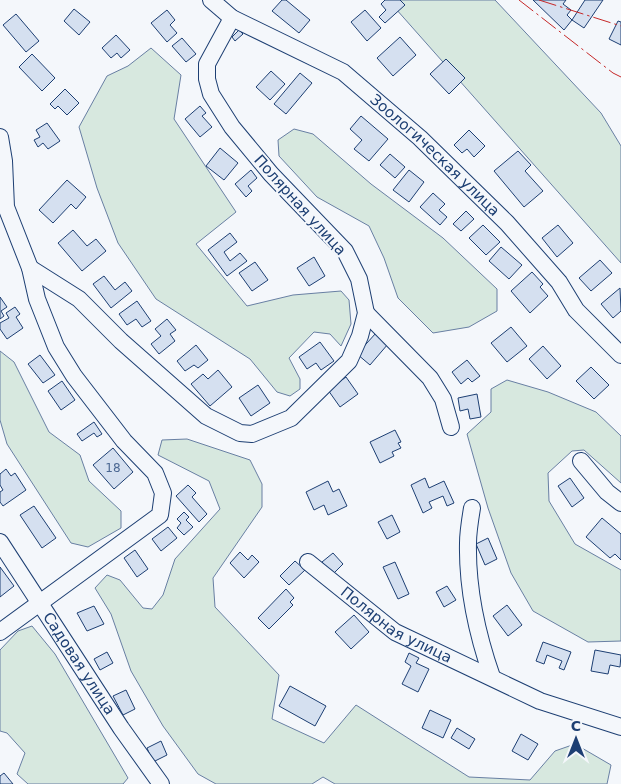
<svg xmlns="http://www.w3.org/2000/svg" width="621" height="784" viewBox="0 0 621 784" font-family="'DejaVu Sans',sans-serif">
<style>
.green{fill:#d7e8df;stroke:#687fa3}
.building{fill:#d5e0f0;stroke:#1d3f73}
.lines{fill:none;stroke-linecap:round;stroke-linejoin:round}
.minor-casing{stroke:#1d3f73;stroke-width:18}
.minor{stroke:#f4f7fb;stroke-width:16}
.power{stroke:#c62828;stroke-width:1;stroke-dasharray:18 4 2.5 4;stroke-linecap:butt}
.labels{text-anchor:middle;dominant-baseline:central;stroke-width:4;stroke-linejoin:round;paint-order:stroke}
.number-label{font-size:12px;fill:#4b6792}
.street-label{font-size:15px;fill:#1d3f73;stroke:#f4f7fb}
</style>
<rect width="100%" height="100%" fill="#f4f7fb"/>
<path class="green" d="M388 0H495L601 113 621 146V263Z
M151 48 181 75 174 119 236 212 196 244 247 306 293 295 341 291 349 300 351 324 341 346 330 334 314 332 289 358 300 379V389L290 396 277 392 250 359 156 299 118 243 97 188 79 127 107 76 128 66Z
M294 129 313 134 371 184 443 238 497 289V311L469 327 433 333 398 298 384 258 369 226 317 197 279 156 278 140Z
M0 351 14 362 49 432 80 455 89 481 121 511V528L88 547 71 543 7 444 0 420Z
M507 380 548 392 596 412 621 436V483L584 450 572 451 548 473 549 501 575 544 621 570V641L588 642 533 611 511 573 488 508 467 434 491 412V389Z
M187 439 250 460 262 484V507L213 578 215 607 279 675 272 719 324 743 356 705 469 777 530 780 555 751 575 744 611 765 607 784H335L323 777 312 784H216L198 774 163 726 131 671 111 614 95 588 107 575 120 580 143 608 152 609 163 595 175 559 220 509 209 481 158 455 162 440Z
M32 626 55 654 128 778 123 784H28L17 774 25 753 7 733 0 731V650L18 631Z"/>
<path class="building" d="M282 0H286L310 20 299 33 272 11Z
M385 0H400L405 5 385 23 379 17 386 10 381 4Z
M533 0H566L563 4 571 10 567 15 572 20 564 30Z
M585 0H603L584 28 572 20Z
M74 9 90 22 79 35 64 21Z
M167 10 175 20 170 25 177 33 167 42 151 23Z
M365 10 381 28 367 41 351 22Z
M16 14 39 41 26 52 3 25Z
M618 21 621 22V45L609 39Z
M239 30 243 34 235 41 232 37Z
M116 35 130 50 121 58 117 53 111 58 102 48Z
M400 37 416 55 393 76 377 58Z
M182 38 196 54 186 62 172 46Z
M32 54 55 78 42 91 19 67Z
M446 59 465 78 449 94 430 74Z
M271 71 285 84 270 100 256 87Z
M300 73 312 83 286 114 274 104Z
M65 89 79 103 67 115 58 106 55 109 50 104Z
M200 106 206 113 202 116 212 127 200 137 185 119Z
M361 116 388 139 369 161 354 149 362 140 350 129Z
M47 123 60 141 48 149 43 143 38 147 34 140 40 137 36 130Z
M469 130 485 146 474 157 467 149 462 153 454 145Z
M220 148 238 163 224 180 206 166Z
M518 151 531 165 525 171 543 191 524 207 494 171Z
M390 154 405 167 395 178 380 165Z
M251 170 257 178 248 186 252 191 246 197 235 184Z
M409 170 424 182 409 202 393 190Z
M67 180 86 197 76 209 71 204 53 223 39 210Z
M433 193 445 204 439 210 447 217 440 225 420 207Z
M466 211 474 219 461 231 453 224Z
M483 225 500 242 486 255 469 238Z
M558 225 573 243 557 257 542 238Z
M73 230 87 246 96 239 106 251 82 271 58 243Z
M230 233 237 242 224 252 230 261 240 253 247 261 227 276 208 250Z
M501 247 522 265 509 279 489 261Z
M314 257 325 276 309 286 297 268Z
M600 260 612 273 591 291 579 278Z
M255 262 268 280 252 291 239 273Z
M532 272 543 284 540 287 548 296 530 313 511 291Z
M104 276 115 290 125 282 132 291 111 308 93 284Z
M620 288 621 311 613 318 601 304Z
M0 297 7 307 1 311 4 316 0 319Z
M137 301 151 321 142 327 136 319 127 325 119 314Z
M15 307 20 314 16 317 23 328 7 339 0 329V323L9 318 6 313Z
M167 319 176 330 170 334 175 341 159 354 151 344 161 336 155 329Z
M511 327 527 346 507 362 491 343Z
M376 333 388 344 370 365 357 354Z
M320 342 334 361 321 370 316 363 307 369 299 357Z
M196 345 208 360 198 368 194 365 185 371 177 361Z
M543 346 561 366 547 379 529 359Z
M40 355 55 375 43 383 28 364Z
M467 360 480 376 472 382 468 378 461 384 452 372Z
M591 367 609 385 594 399 576 381Z
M218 370 232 387 210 406 191 384 203 374 208 379Z
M346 377 358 394 340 407 328 390Z
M62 381 75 400 61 410 48 391Z
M258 385 270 403 251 416 239 398Z
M477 394 481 417 470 419 468 409 460 411 458 398Z
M94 422 102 434 97 437 94 433 82 441 77 434Z
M395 430 401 442 398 443 401 448 392 452 394 456 380 463 370 442Z
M113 448 133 472 114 489 93 465Z
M6 469 11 476 15 473 26 490 3 506 0 502V492L3 490 0 485V474Z
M425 478 429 488 444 481 454 503 447 506 443 496 429 502 432 508 423 513 411 485Z
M570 478 584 498 572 507 558 486Z
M328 481 333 492 339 489 347 506 328 515 324 505 314 510 306 492Z
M188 485 196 493 192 497 207 514 199 522 176 496Z
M34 506 56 538 42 548 20 515Z
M184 512 189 517 186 520 193 527 184 535 177 528 181 523 177 519Z
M392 515 400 532 387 539 378 522Z
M602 518 621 534V560L615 554 610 558 586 537Z
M168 527 177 538 161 551 152 539Z
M488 538 497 559 485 565 476 544Z
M135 550 148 569 137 577 124 558Z
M240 552 248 560 252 555 259 562 244 578 230 563Z
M333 553 343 564 333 574 322 562Z
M295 561 305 570 289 585 280 576Z
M395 562 409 594 398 599 383 567Z
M0 567 14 586 0 597Z
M447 586 456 600 444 607 436 592Z
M286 589 294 598 290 602 293 605 269 629 258 618Z
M507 605 522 625 508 636 493 616Z
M94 606 104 624 87 631 77 613Z
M354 615 369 632 351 649 335 632Z
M543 642 571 652 564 670 559 668 562 661 547 655 544 664 536 661Z
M595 650 621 655 620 667 610 665 608 674 591 671Z
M107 652 113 663 100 670 94 659Z
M409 653 419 658 416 663 429 669 418 692 402 684 411 666 405 662Z
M290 686 326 706 315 726 279 706Z
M126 690 135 709 123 715 113 696Z
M430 710 451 720 443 738 422 728Z
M457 728 475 739 469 749 451 738Z
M521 734 538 744 528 760 512 751Z
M161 741 167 755 153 762 147 748Z
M4 773 13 784H0V776Z"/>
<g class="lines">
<g class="minor-casing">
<g id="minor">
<path id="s1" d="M211 0 232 18 343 72 420 138 507 223 559 282 576 310 621 355"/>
<path d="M0 137 4 161 6 207 30 268 37 299 56 347 74 376 124 441 155 473 163 493 160 515 0 632"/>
<path d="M30 268 79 299 121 341 206 416 240 433 252 434 291 418 349 361 360 336 366 313 359 279 345 251 271 174 232 127 211 94 207 79V64L232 18"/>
<path d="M366 313 430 378 443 399 451 427"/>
<path d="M581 461 607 492 621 503"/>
<path d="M472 508C470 520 468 532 468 543 467 589 477 634 492 677"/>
<path id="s2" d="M0 542 121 728 161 784"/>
<path id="s3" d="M308 562 395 632 540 701 621 727"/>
</g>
</g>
<use href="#minor" class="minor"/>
<path class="power" d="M519 0 613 73 621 77
M539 0 621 26"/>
</g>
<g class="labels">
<g class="number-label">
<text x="113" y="468">18</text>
</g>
<g class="street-label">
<text stroke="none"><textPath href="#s1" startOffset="275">Зоологическая улица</textPath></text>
<text transform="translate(300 205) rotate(48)">Полярная улица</text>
<text stroke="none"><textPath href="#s3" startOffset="109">Полярная улица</textPath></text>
<text stroke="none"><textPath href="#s2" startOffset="145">Садовая улица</textPath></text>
</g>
</g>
<g transform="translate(576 739)" stroke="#f4f7fb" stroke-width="4" paint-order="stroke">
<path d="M0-4L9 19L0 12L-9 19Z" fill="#1d3f73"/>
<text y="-8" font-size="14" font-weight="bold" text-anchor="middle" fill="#1d3f73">С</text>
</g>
</svg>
